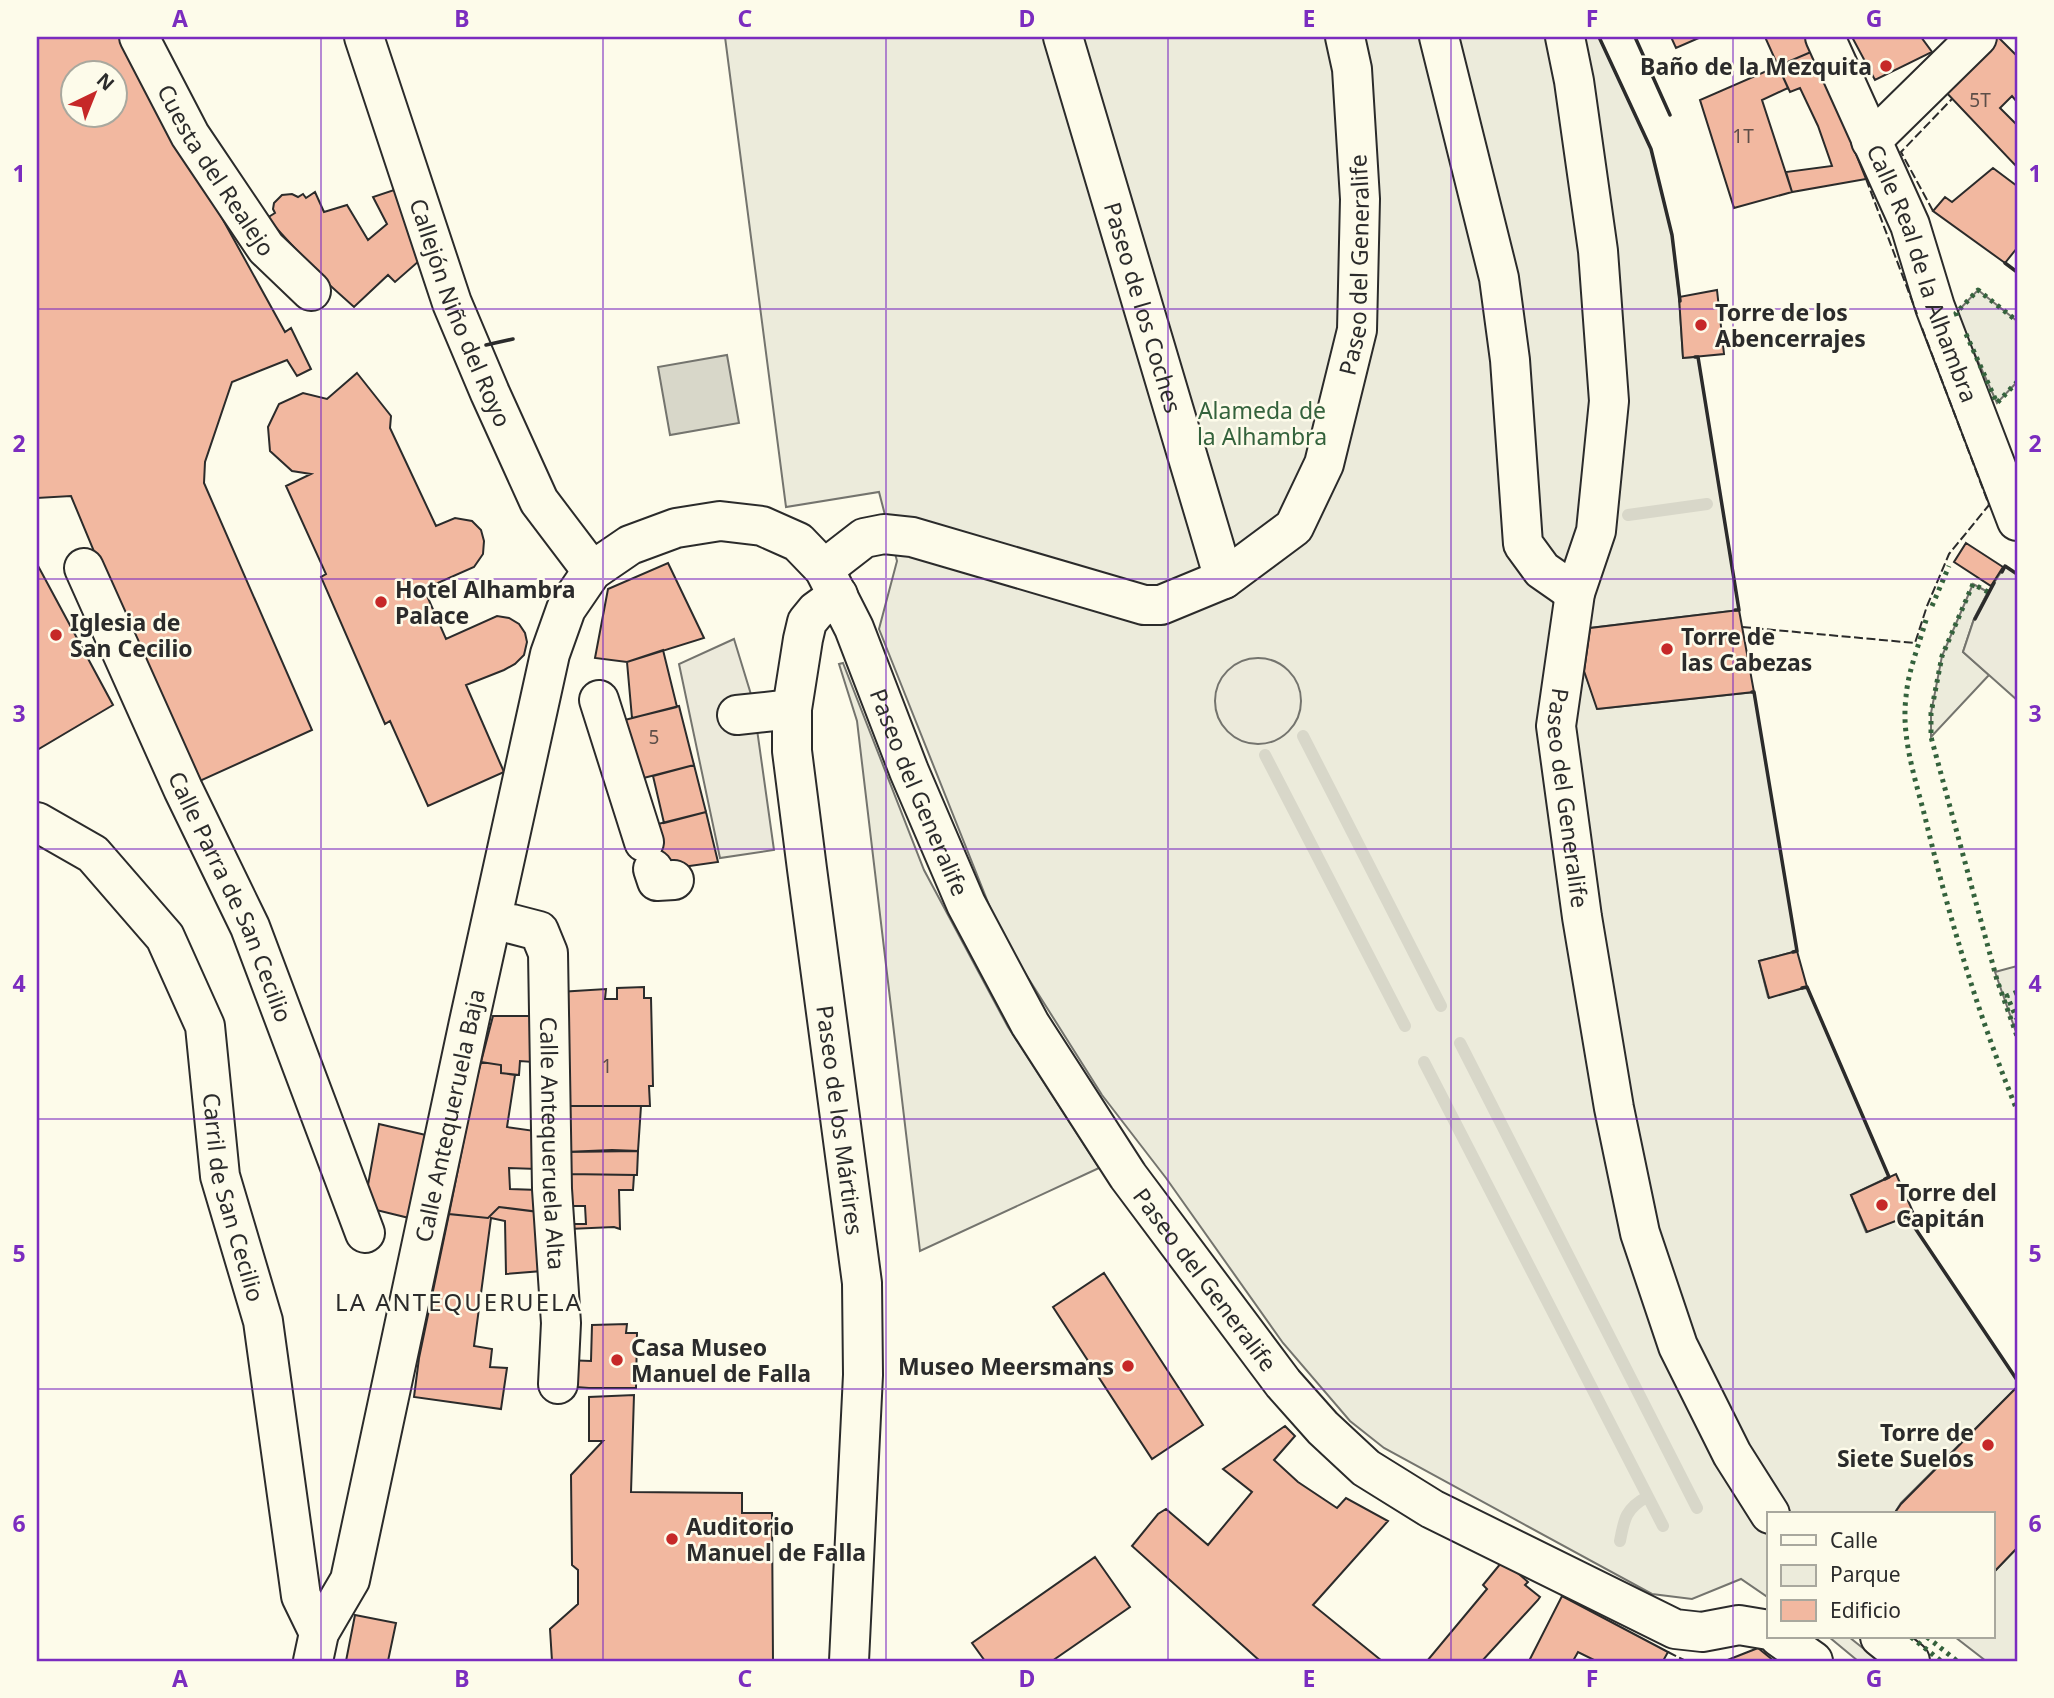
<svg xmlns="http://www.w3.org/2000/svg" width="2054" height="1698" viewBox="0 0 2054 1698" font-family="'Noto Sans',sans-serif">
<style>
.green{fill:#ecebdb;stroke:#74746e;stroke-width:2}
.parking{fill:#eceadb;stroke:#74746e;stroke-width:2}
.water{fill:#d8d7c9;stroke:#74746e;stroke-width:2}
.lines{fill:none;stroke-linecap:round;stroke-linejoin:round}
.stream{stroke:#d8d7c9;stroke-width:12}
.building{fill:#f2b8a0;stroke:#2b2b2b;stroke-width:2;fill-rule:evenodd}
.minor-casing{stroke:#2b2b2b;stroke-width:42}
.minor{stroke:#fdfbea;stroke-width:38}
.hedge{stroke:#34623c;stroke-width:5;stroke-dasharray:3.5 5;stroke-linecap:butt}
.fence{stroke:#2b2b2b;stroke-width:2;stroke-dasharray:9 3.5;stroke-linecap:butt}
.wall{stroke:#2b2b2b;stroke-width:3.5}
.grid{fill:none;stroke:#7b2cbf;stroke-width:2;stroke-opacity:0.55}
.poi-dot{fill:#c62828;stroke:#fdfbea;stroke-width:2.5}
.labels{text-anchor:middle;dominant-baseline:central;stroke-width:5;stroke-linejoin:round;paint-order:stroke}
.number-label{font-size:19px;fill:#5d4e48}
.poi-label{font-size:23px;font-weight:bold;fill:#2b2b2b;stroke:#fdfbea;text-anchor:start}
.street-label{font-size:23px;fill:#2b2b2b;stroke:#fdfbea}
.park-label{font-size:23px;fill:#34623c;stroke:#fdfbea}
.neighbourhood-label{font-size:24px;letter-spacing:2px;fill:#2b2b2b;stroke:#fdfbea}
.neatline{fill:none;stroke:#7b2cbf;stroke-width:2.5}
.grid-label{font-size:23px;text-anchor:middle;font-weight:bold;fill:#7b2cbf}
</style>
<rect width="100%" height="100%" fill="#fdfbea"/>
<path class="green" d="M725 37H1599L1651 149 1672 235 1679 296 1683 358 1698 357 1739 610 1591 628 1584 671 1598 709 1754 692 1797 951 1759 961 1768 997 1807 987 1889 1177 1851 1195 1866 1232 1907 1216 2017 1380V1387L1901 1503 1894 1514H1769V1598L1741 1579 1692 1599 1652 1594 1384 1448 1350 1421 1283 1343 1166 1178 1102 1095 1001 935 879 629 897 561 879 492 786 507Z
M1978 290 2017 321V382L1997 403 1956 313Z
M1973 584 1988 592 1974 619 1963 652 1989 675 1931 737V713L1942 656Z
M843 663 924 870 1008 1027 1099 1168 920 1251 857 721 839 664Z
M2017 966V1035L1995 972Z
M2017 1548V1661H1986L1955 1637H1993V1573Z
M1829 1637H1849L1879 1661H1858Z"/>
<path class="parking" d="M2005 566 2017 574V700L1963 652 1974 619 1988 592Z
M734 639 753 701 774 850 720 858 679 664Z
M1215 701a43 43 0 1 1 86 0a43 43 0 1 1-86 0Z"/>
<path class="water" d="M727 355 739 423 670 435 658 367Z"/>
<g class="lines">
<path class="stream" d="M1628 515 1707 504
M1303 736 1441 1006
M1265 755 1405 1026
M1460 1043 1697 1508
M1424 1062 1663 1526
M1620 1541C1624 1519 1626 1508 1647 1497"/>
</g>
<path class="building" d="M37 37H122L285 332 291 328 311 369 297 376 287 360 232 382 205 462 204 483 312 730 191 785 71 496 37 498ZM74 74H116V116H74Z
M1671 37H1701L1676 48Z
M1765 37H1812L1818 49 1778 66Z
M1852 37H1921L1932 52 1875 80Z
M1994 37H1998L2017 56V102L2012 96 2000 108 2017 125V162L2015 165 1943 89Z
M1818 49 1841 117 1866 179 1792 192 1786 172 1832 166 1818 126 1800 88 1790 92 1778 66Z
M1778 66 1788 88 1762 100 1792 192 1734 208 1700 100Z
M1993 168 2017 186V248L2005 263 1933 211 1945 197 1952 202Z
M403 187 419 261 395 282 388 275 354 307 324 280 267 218 275 213 273 209 274 203 282 195 292 194 298 197 303 194 306 198 315 192 324 212 347 205 368 240 387 224 373 197Z
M1717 290 1724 354 1683 358 1679 297Z
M357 373 391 416 390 428 436 526 455 518 472 521 481 530 484 541 483 554 474 567 424 589 446 639 497 616 509 618 519 624 525 633 527 642 524 655 515 664 504 670 466 685 504 772 428 806 390 721 385 724 321 577 326 574 286 486 311 474 292 471 270 451 268 427 279 404 303 393 327 399Z
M1966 543 2003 567 1991 586 1954 562Z
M668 563 704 638 627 662 595 658 608 589Z
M37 564 113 705 37 750Z
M1739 610 1754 692 1597 709 1584 671 1590 628Z
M663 650 677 707 632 718 627 662Z
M679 706 694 765 632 781 617 722Z
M694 765 706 812 664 823 653 776Z
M706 812 718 862 661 870 654 825Z
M1797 951 1807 987 1769 998 1759 961Z
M644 987V998H651L653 1086H649L650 1106H563L559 992 606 989 605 999H617V988Z
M493 1016H532L533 1062 520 1061 519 1075 501 1073V1065L481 1062Z
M481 1062 501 1065V1073L515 1075 507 1127 535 1131 537 1169 509 1168 510 1189 538 1190 539 1212 499 1207 488 1218 449 1214 474 1089Z
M563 1106H641L638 1151 566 1152Z
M379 1124 430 1136 409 1218 364 1207Z
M612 1150 638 1151 637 1175 567 1174 566 1152Z
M567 1174 634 1175 633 1190H619L620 1229 614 1227 569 1229 568 1224H586L585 1206H567Z
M1896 1174 1914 1214 1867 1232 1851 1195Z
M499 1207 539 1212 542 1271 506 1274 505 1221 491 1218 474 1346 492 1349 490 1367 507 1368 501 1409 414 1397 419 1358 449 1214 488 1218Z
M1104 1273 1203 1425 1152 1459 1053 1307Z
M627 1324 626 1333H637L636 1388H589L563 1386 564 1360 591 1361 592 1325Z
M2017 1387V1548L1993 1573V1514H1894L1901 1504Z
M634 1395 631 1492 742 1493V1513H772L773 1661H552L550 1629 578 1604V1570L572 1565 571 1475 603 1441H589V1397Z
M1285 1426 1295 1436 1274 1460 1298 1482 1337 1508 1346 1498 1388 1521 1313 1605 1382 1661H1260L1132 1546 1158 1514 1166 1509 1208 1545 1252 1492 1223 1469Z
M1095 1557 1130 1607 1052 1661H985L972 1643Z
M1501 1563 1512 1568 1528 1582 1525 1585 1540 1597 1538 1600 1482 1661H1427L1487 1589 1483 1585Z
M1562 1596 1668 1652 1663 1661H1596L1578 1652 1573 1661H1529Z
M355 1615 396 1623 388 1661H346Z
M1758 1648 1774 1661H1725Z"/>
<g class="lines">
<g class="minor-casing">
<g id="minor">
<path id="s1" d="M139 37 190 135 266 248 311 291"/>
<path id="s2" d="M364 37 452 303 490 393 539 501 592 571"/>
<path id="s3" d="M1063 37 1224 579"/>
<path d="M1439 37 1499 278 1510 360 1523 544 1542 570 1575 593"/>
<path id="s4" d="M1565 37 1574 81 1598 251 1609 401 1596 531 1575 593 1556 726 1582 917 1614 1108 1640 1233 1678 1346 1732 1454 1770 1514"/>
<path id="s5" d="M1825 37 1910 225 1935 307 2017 521"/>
<path d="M1871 141 1977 37"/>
<path id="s6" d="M84 568 183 789 250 927 365 1233"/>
<path id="s7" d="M824 569 864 538 884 534 912 537 1144 605H1161L1224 579 1294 527 1324 464 1357 330 1360 199 1352 69 1345 37"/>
<path id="s8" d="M838 595 816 611 807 622 803 639 792 709V751L807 869 862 1283 863 1375 849 1661"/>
<path d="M599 700 644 842"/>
<path d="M737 715 792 709"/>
<path id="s9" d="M37 822 93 854 165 937 205 1026 220 1176 263 1321 301 1596 319 1633"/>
<path d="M653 869 657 881 674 880"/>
<path id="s10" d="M512 924 539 931 548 953 552 1189 561 1323 558 1384"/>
<path d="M1779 1637 1813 1661"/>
<path d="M1880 1637 1910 1661"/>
<path id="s11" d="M313 1661 319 1633 350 1580 469 1022 550 654 566 609 592 571 630 545 676 528 720 521 762 526 798 542 824 569 854 628 909 771 966 904 1030 1024 1128 1176 1283 1383 1323 1428 1366 1468 1432 1509 1675 1629 1702 1632 1739 1625 1769 1630"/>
</g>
</g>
<use href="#minor" class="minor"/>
<path class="hedge" d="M1957 316 1956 313 1978 290 2017 321
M1966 334 1997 403 2017 382
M1988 592 1973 584 1942 656 1931 713V737L1997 980 2017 1036
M1932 606 1949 566
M1926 620C1919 645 1908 671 1906 697 1901 737 1915 778 1925 817 1949 917 1978 1015 2017 1110
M2017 992 2007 996 2017 1019
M1911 1637 1941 1661
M1927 1637 1957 1661"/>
<path class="fence" d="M1866 179 1917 314
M1933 211 1901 152 1952 99
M1742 627 1915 643 1927 606 1949 554 1989 505 1922 328
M1668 1652 1686 1661"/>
<path class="wall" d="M1599 37 1651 149 1672 235 1680 301
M1635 37 1670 115
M2005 263 2017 272
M486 345 513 339
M1695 357H1698L1739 610H1735
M2002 572 2005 566 2017 574
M1975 619 1994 583
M1752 692H1754L1797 951 1793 952
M1802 988 1807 987 1889 1177 1885 1179
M1905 1217 1907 1216 2017 1380"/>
</g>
<path class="grid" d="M321 37V1661M603 37V1661M886 37V1661M1168 37V1661M1451 37V1661M1733 37V1661M37 309H2017M37 579H2017M37 849H2017M37 1119H2017M37 1389H2017"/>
<g class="poi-dot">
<circle cx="1886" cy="66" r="7"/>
<circle cx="1701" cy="325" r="7"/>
<circle cx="381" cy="602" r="7"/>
<circle cx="56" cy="635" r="7"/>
<circle cx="1667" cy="649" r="7"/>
<circle cx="1882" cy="1205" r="7"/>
<circle cx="617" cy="1360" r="7"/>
<circle cx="1128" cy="1366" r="7"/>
<circle cx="1988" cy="1445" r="7"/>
<circle cx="672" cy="1539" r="7"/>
</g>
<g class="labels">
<g class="number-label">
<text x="1980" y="100">5T</text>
<text x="1743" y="136">1T</text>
<text x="654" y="737">5</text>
<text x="607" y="1066">1</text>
</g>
<g class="poi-label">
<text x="1872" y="66" text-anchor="end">Baño de la Mezquita</text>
<text x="1715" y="312">Torre de los<tspan x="1715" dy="26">Abencerrajes</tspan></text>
<text x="395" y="589">Hotel Alhambra<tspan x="395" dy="26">Palace</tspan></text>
<text x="70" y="622">Iglesia de<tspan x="70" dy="26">San Cecilio</tspan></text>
<text x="1681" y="636">Torre de<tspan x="1681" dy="26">las Cabezas</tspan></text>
<text x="1896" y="1192">Torre del<tspan x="1896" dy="26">Capitán</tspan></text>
<text x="631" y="1347">Casa Museo<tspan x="631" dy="26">Manuel de Falla</tspan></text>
<text x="1114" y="1366" text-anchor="end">Museo Meersmans</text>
<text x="1974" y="1432" text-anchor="end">Torre de<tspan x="1974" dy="26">Siete Suelos</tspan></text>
<text x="686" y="1526">Auditorio<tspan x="686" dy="26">Manuel de Falla</tspan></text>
</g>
<g class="street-label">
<text stroke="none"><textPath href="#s1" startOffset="154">Cuesta del Realejo</textPath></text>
<text stroke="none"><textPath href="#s7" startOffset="786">Paseo del Generalife</textPath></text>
<text stroke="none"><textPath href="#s5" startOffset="256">Calle Real de la Alhambra</textPath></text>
<text stroke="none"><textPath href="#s3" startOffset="282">Paseo de los Coches</textPath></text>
<text stroke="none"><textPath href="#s2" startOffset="292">Callejón Niño del Royo</textPath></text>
<text stroke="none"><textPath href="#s11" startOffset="1633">Paseo del Generalife</textPath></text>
<text stroke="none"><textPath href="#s4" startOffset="770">Paseo del Generalife</textPath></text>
<text stroke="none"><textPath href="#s6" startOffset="360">Calle Parra de San Cecilio</textPath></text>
<text stroke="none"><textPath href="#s11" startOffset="565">Calle Antequeruela Baja</textPath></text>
<text stroke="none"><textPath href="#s8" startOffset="544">Paseo de los Mártires</textPath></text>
<text stroke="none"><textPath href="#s10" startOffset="242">Calle Antequeruela Alta</textPath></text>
<text stroke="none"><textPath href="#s9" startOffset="446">Carril de San Cecilio</textPath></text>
<text stroke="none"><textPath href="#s11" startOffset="2200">Paseo del Generalife</textPath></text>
</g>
<g class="park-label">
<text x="1262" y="410">Alameda de<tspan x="1262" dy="26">la Alhambra</tspan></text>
</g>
<g class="neighbourhood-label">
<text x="459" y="1301">LA ANTEQUERUELA</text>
</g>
</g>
<rect width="2054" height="1698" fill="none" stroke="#fdfbea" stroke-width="77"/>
<rect x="1767" y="1512" width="228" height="126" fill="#fdfbea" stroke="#a9a89e" stroke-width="2"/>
<rect x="1781" y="1535" width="35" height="10" fill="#fdfbea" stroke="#a9a89e" stroke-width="2"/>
<text x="1830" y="1548" font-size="21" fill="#2b2b2b">Calle</text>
<rect x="1781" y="1565" width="35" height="21" fill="#ecebdb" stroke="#a9a89e" stroke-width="2"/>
<text x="1830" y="1582" font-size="21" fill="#2b2b2b">Parque</text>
<rect x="1781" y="1600" width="35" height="21" fill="#f2b8a0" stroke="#a9a89e" stroke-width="2"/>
<text x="1830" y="1618" font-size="21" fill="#2b2b2b">Edificio</text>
<g transform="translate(94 94) rotate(43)"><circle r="33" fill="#fdfbea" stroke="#a9a89e" stroke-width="2"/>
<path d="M0-5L12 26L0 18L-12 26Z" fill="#c62828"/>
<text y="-10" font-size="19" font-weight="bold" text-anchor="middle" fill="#2b2b2b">N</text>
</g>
<rect x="38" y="38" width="1978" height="1622" class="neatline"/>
<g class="grid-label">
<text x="180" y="27">A</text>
<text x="462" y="27">B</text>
<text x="745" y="27">C</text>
<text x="1027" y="27">D</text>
<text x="1309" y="27">E</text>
<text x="1592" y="27">F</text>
<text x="1874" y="27">G</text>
<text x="19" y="182">1</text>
<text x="2035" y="182">1</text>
<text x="19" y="452">2</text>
<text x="2035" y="452">2</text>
<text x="19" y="722">3</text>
<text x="2035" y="722">3</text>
<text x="19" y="992">4</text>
<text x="2035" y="992">4</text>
<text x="19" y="1262">5</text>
<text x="2035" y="1262">5</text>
<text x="19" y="1532">6</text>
<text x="2035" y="1532">6</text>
<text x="180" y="1687">A</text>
<text x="462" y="1687">B</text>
<text x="745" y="1687">C</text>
<text x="1027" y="1687">D</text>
<text x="1309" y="1687">E</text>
<text x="1592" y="1687">F</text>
<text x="1874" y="1687">G</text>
</g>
</svg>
